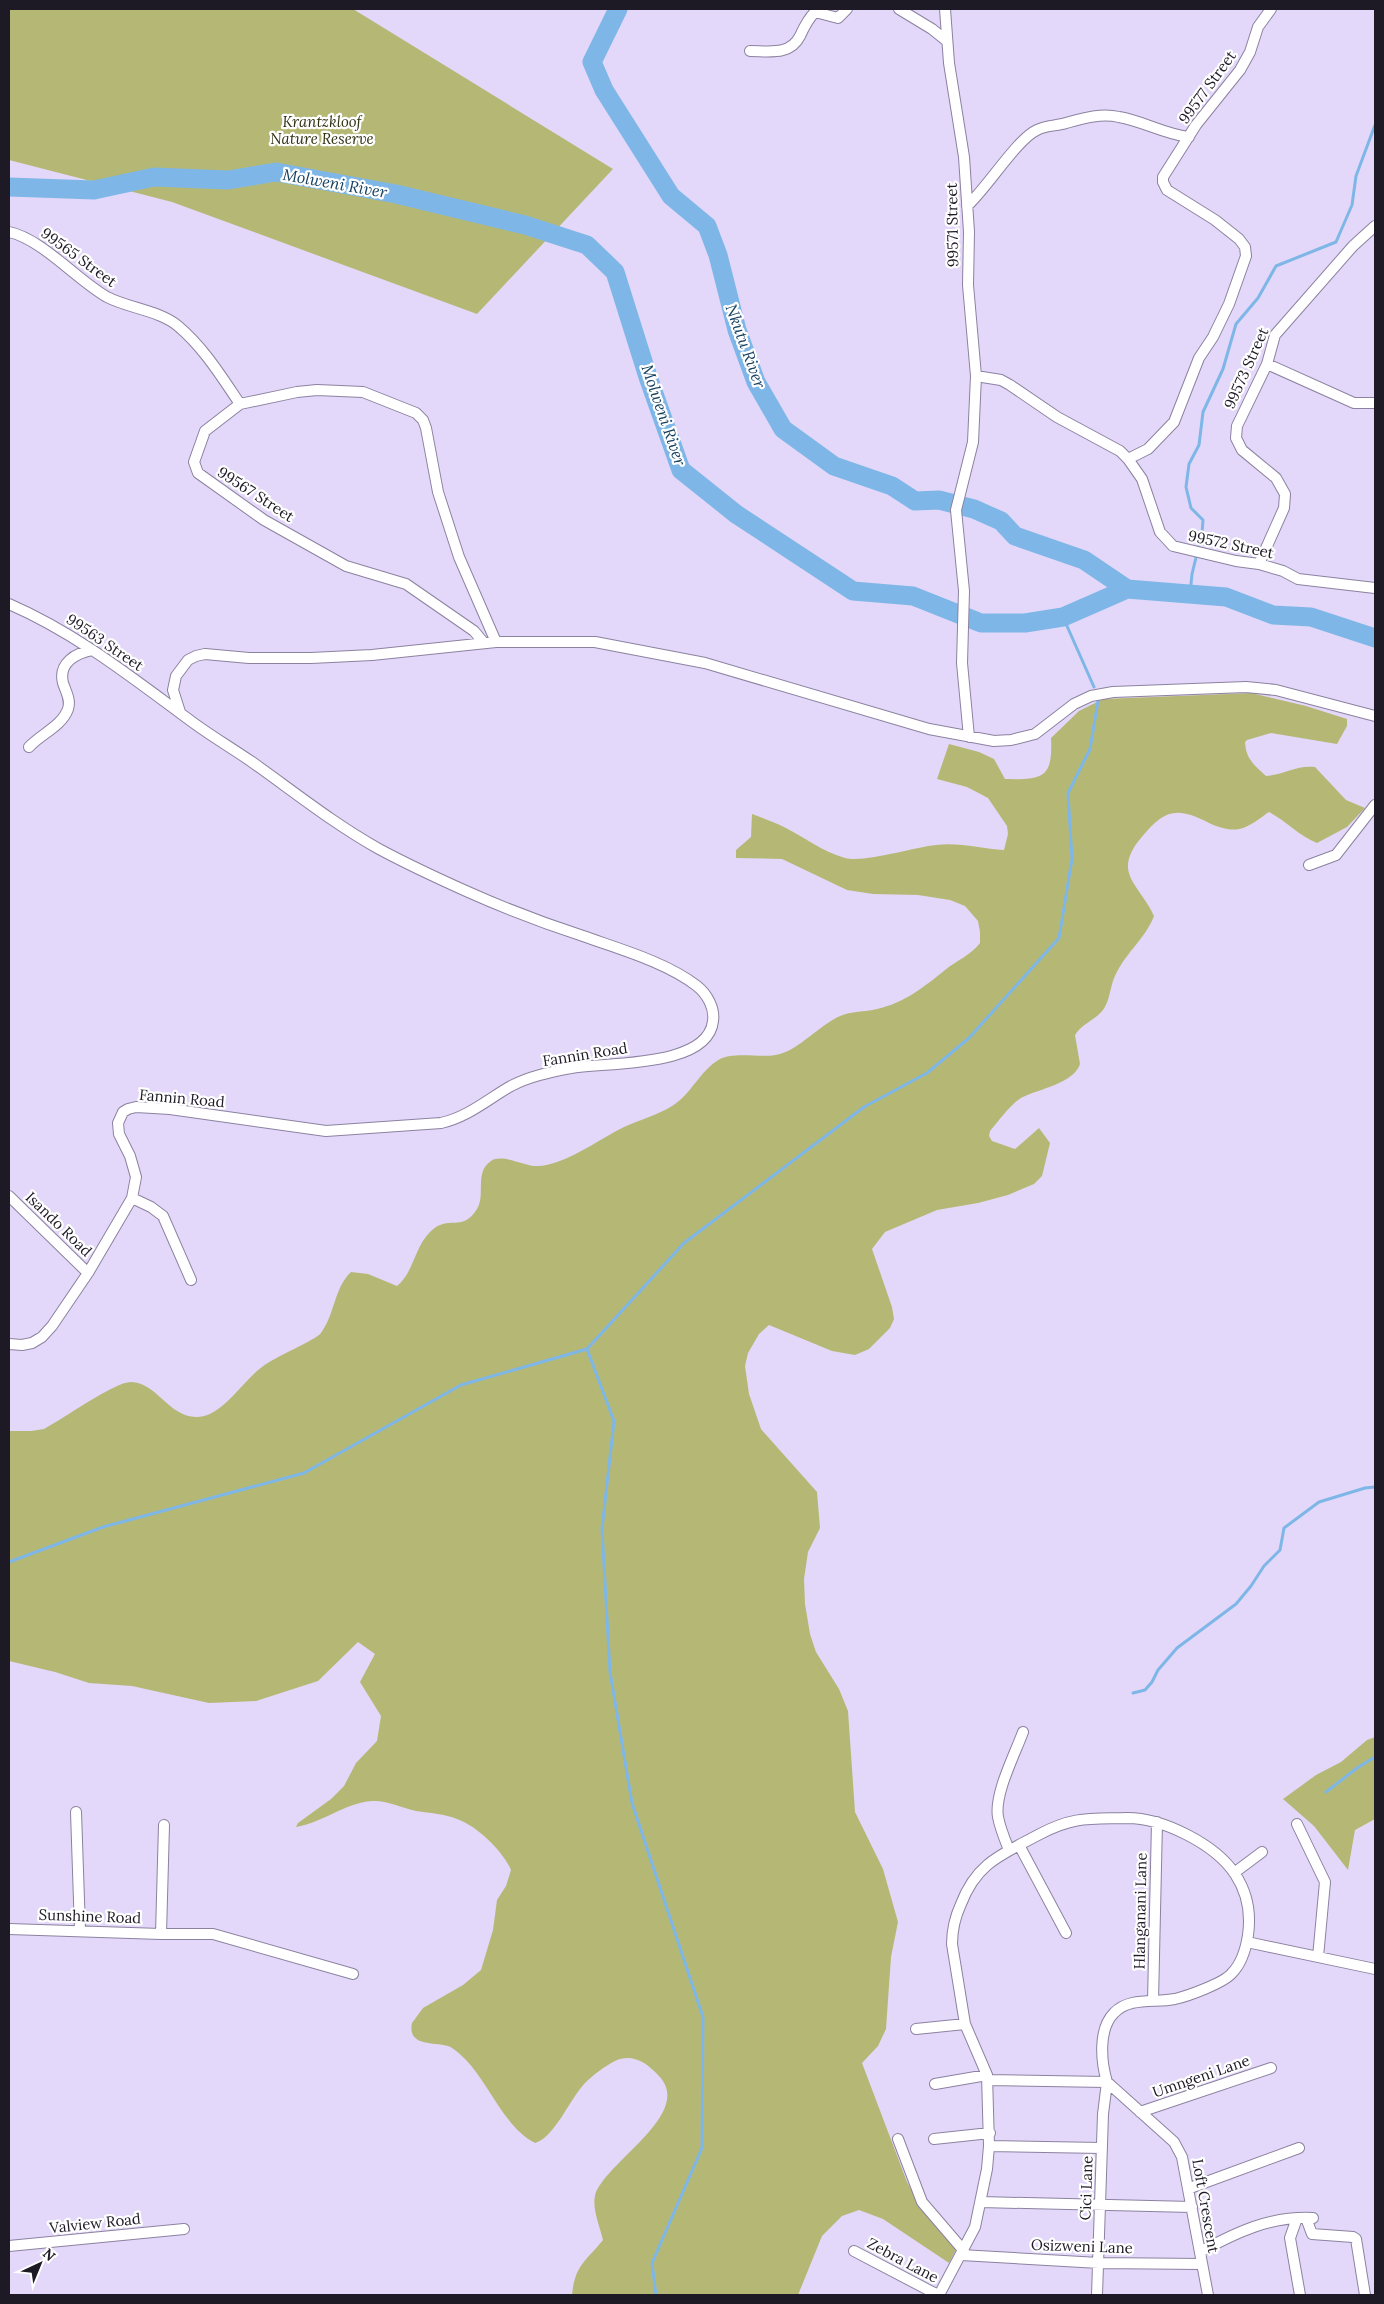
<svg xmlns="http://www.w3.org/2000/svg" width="1384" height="2304" viewBox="0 0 1384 2304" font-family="Lora,serif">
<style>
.green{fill:#b5b875}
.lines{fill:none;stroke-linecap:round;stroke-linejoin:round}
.stream{stroke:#7eb7e7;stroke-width:3}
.river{stroke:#7eb7e7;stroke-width:19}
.street-casing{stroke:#8c82a0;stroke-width:12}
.street{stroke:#fff;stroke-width:10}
.labels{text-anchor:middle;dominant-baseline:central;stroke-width:4.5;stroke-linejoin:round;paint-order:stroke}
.street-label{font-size:15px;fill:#1d1925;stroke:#fff}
.park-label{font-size:15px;font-style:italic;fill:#303112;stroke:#fff}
.water-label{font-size:16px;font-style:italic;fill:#164161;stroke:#fff}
</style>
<rect width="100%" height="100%" fill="#e3d8f9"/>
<path class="green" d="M9 9H353L613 169 477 314 172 202 9 160Z
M1251 693 1306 706 1347 719V726L1337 744 1271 733 1247 740 1245 742C1246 759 1254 765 1266 776 1286 774 1296 765 1315 767L1346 800 1365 808 1347 827 1317 843C1299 836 1286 821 1269 812 1260 818 1250 827 1239 829 1229 831 1218 827 1209 823 1176 806 1164 810 1141 838 1133 847 1125 861 1129 873 1132 885 1148 901 1154 916 1145 940 1123 954 1113 981 1110 990 1109 1002 1103 1010 1095 1020 1082 1024 1075 1035L1080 1064C1074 1083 1039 1089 1023 1097 1012 1102 998 1122 990 1131L989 1136 992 1141 1015 1149 1039 1128 1050 1143 1042 1176 1034 1184 1008 1195 978 1203 937 1210 885 1232 872 1249 892 1307 894 1319 890 1328 869 1349 855 1355 832 1351 769 1325 759 1334 748 1353 745 1366 749 1394 761 1429 817 1492 820 1528 808 1552 804 1579 805 1604 810 1634 816 1652 839 1689 848 1711 855 1812 883 1869 898 1922 891 1957 886 2029 878 2046 862 2063 907 2182 925 2214 957 2248 949 2263 883 2219 859 2210 842 2216 822 2236 798 2295H572C575 2265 585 2262 603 2240 600 2227 592 2209 595 2196 602 2164 697 2113 658 2075 654 2071 649 2066 644 2063 634 2058 626 2056 615 2061 605 2066 593 2075 585 2083 569 2100 555 2137 535 2143 505 2128 489 2084 466 2060 462 2056 454 2048 448 2046 435 2042 407 2047 412 2023L423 2008 463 1985 481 1970 493 1930 497 1900 506 1886 511 1870C503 1851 477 1826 457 1819 445 1814 430 1813 416 1811 402 1808 387 1800 372 1801 345 1803 322 1823 296 1827L298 1823 331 1799 344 1786 356 1763 377 1741 381 1716 360 1682 375 1654 358 1642 318 1681 256 1701 209 1703 132 1686 89 1683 55 1672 9 1661V1431H31L44 1429C63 1419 114 1382 131 1382 158 1382 172 1424 204 1416 225 1411 245 1379 262 1367 274 1357 316 1340 321 1333 335 1314 334 1288 351 1272L368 1274 397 1286C414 1272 414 1248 430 1232 449 1213 461 1234 477 1209 486 1195 474 1172 491 1161 502 1153 526 1167 538 1166 544 1166 551 1164 557 1162 580 1154 602 1138 624 1127 639 1120 658 1115 672 1106 691 1095 700 1070 720 1059 735 1051 764 1059 780 1054 799 1049 820 1025 840 1016 851 1011 865 1012 877 1009 904 1003 924 987 945 970 957 960 970 956 980 943V932L978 921 965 906 950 900 918 895 873 894 847 890 782 859 736 858V850L751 837 752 814C763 818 774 822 784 827 804 837 823 852 845 858 865 863 914 847 936 845 959 842 982 849 1004 850L1008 834 1007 826 988 798 967 787 937 779 949 744 979 752 994 759 1005 779C1043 780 1053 778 1051 738L1079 711 1103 699Z
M1375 1737V1819L1355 1830 1348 1870 1314 1826 1283 1799 1316 1775 1341 1762 1367 1740Z"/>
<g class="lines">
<path class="stream" d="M1190 594 1192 574 1202 533 1203 520 1191 508 1186 487 1189 464 1199 445 1203 412 1223 369 1236 324 1258 298 1276 266 1336 242 1352 205 1356 176 1375 125
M1063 617 1094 687
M587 1349 614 1421 602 1529 610 1672 632 1803 703 2017 702 2148 652 2263 656 2295
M9 1562 103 1527 304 1473 461 1385 587 1349 684 1243 864 1107 927 1073 969 1038 1059 938 1072 859 1068 793 1090 749 1098 701
M1133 1693 1145 1690 1152 1682 1158 1670 1177 1648 1236 1604 1251 1586 1264 1566 1280 1550 1284 1528 1319 1502 1365 1488 1375 1487
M1326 1792 1357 1768 1375 1757"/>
<path class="river" d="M618 9 592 62 604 90 671 196 707 226 718 255 737 330 756 382 783 429 834 466 892 486 915 501 939 500 974 509 1001 521 1015 536 1084 560 1127 589
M9 187 94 190 154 177 228 180 276 172 396 194 525 225 587 245 615 272 648 377 681 470 736 514 853 591 913 596 981 623H1025L1063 617 1127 589 1226 597 1273 615 1311 617 1375 638"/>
<g class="street-casing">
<path id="street" d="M899 9 932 29 947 41
M945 9 949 63 964 157 969 232 968 285 976 376 973 442 956 510 964 591 962 663 969 737
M750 51C768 51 790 56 800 36 804 27 808 19 815 12L838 18 847 9
M967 206C987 188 1017 139 1037 130 1046 125 1057 126 1066 123 1084 118 1101 113 1119 117 1143 121 1164 134 1189 137
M9 232C42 239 77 280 107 297 128 308 161 311 178 326 204 348 221 376 240 404
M1267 364 1354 403H1375
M976 376 1001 380 1010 385 1057 417 1120 451 1128 459 1142 479 1160 532 1173 546 1236 561 1259 564 1283 571 1298 579 1375 588
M1128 459 1148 449 1174 422 1199 358 1213 337 1229 304 1246 256 1245 247 1239 239 1215 220 1167 190 1163 182V177L1196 125 1240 70 1250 52 1258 27 1271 9
M1259 564 1284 508 1285 494 1276 478 1242 450 1236 438 1237 426 1267 364 1275 335 1353 246 1375 226
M9 604C78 634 135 680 195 724 213 737 233 749 252 762 293 791 334 824 379 849 407 864 437 878 466 891 504 908 543 923 583 936 619 949 666 962 697 986 707 994 715 1008 713 1021 708 1068 606 1062 571 1068 551 1072 530 1076 511 1086 488 1099 468 1117 441 1123L326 1131 170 1109 136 1107 128 1109 123 1112 118 1123 119 1134 130 1156 136 1177 132 1198 88 1273 52 1326 42 1337 32 1343 22 1345 9 1344
M484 643 474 631 406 584 346 566 264 520 198 473 194 462 205 431 240 404 297 392 317 390 363 392 416 413 423 420 426 428 438 492 459 557 496 642
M180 712 173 690 176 676 188 660 196 656 205 654 249 658H311L372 655 496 642H595L705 663 929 729 994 741 1011 740 1035 734 1074 704 1091 696 1113 692 1246 687 1276 690 1375 716
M29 747C41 734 62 726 68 709 71 700 66 692 63 683 58 663 76 653 92 650
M1309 865 1336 855 1375 805
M9 1196 88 1273
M132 1198 151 1207 163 1216 191 1280
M76 1812 80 1930
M1297 1824 1325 1882 1318 1957
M1019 1845 1066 1933
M1009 1850C1005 1840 1000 1828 998 1817 994 1794 1015 1754 1023 1732
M1234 1873 1262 1852
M9 1929 161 1934 164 1825
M161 1934H213L353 1974
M1247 1942 1375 1969
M1153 2001 1157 1822
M916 2029 965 2024
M988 2080 1107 2082 1103 2114 1097 2295
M935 2084 987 2075
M1140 2112 1271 2068
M898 2139 922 2202 964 2251
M934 2139 990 2133
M989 2146 1102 2148
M1190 2188 1299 2148
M981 2202 1192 2207
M1297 2218 1290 2238 1300 2295
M1306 2218 1312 2234 1353 2237 1356 2239 1365 2295
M9 2246 184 2229
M854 2251 938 2295
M1200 2252C1237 2232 1270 2216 1313 2218
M961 2255 1099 2263 1201 2264
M939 2295 975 2227 987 2169 989 2146 987 2075 965 2024 952 1944C952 1930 955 1917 961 1904 977 1862 1003 1854 1040 1834 1074 1816 1090 1819 1127 1818 1163 1818 1215 1844 1235 1874 1247 1892 1251 1914 1248 1935 1246 1948 1241 1964 1232 1973 1224 1983 1188 1996 1175 1999 1154 2003 1129 1997 1114 2013 1098 2029 1101 2062 1107 2082L1174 2142 1182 2157 1208 2295"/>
</g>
<use href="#street" class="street"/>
</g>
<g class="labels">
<g class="street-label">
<text transform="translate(1207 87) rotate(-54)">99577 Street</text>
<text transform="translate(952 225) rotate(-91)">99571 Street</text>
<text transform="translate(79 257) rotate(36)">99565 Street</text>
<text transform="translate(1246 368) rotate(-66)">99573 Street</text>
<text transform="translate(256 494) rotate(33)">99567 Street</text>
<text transform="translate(1231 544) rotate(12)">99572 Street</text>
<text transform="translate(105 642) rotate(34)">99563 Street</text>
<text transform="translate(585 1054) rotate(-9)">Fannin Road</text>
<text transform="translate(182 1098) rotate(5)">Fannin Road</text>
<text transform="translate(59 1224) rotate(44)">Isando Road</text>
<text transform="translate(1140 1911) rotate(-89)">Hlanganani Lane</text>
<text transform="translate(90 1916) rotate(2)">Sunshine Road</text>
<text transform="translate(1201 2076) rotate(-19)">Umngeni Lane</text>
<text transform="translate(1086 2188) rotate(-88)">Cici Lane</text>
<text transform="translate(1206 2206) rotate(80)">Loft Crescent</text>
<text transform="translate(95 2223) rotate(-6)">Valview Road</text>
<text transform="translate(1082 2246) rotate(2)">Osizweni Lane</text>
<text transform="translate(903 2260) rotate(28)">Zebra Lane</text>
</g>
<g class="park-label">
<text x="322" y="121">Krantzkloof<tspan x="322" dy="17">Nature Reserve</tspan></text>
</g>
<g class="water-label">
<text transform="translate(335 183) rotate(10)">Molweni River</text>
<text transform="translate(746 346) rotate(70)">Nkutu River</text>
<text transform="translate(664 415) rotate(71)">Molweni River</text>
</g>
</g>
<rect width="1384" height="2304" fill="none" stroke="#1d1925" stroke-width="20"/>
<g transform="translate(40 2264) rotate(44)" stroke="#ffffff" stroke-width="4" paint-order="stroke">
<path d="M0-4L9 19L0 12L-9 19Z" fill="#1d1925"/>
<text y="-8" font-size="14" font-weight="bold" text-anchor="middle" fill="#1d1925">N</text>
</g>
</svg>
